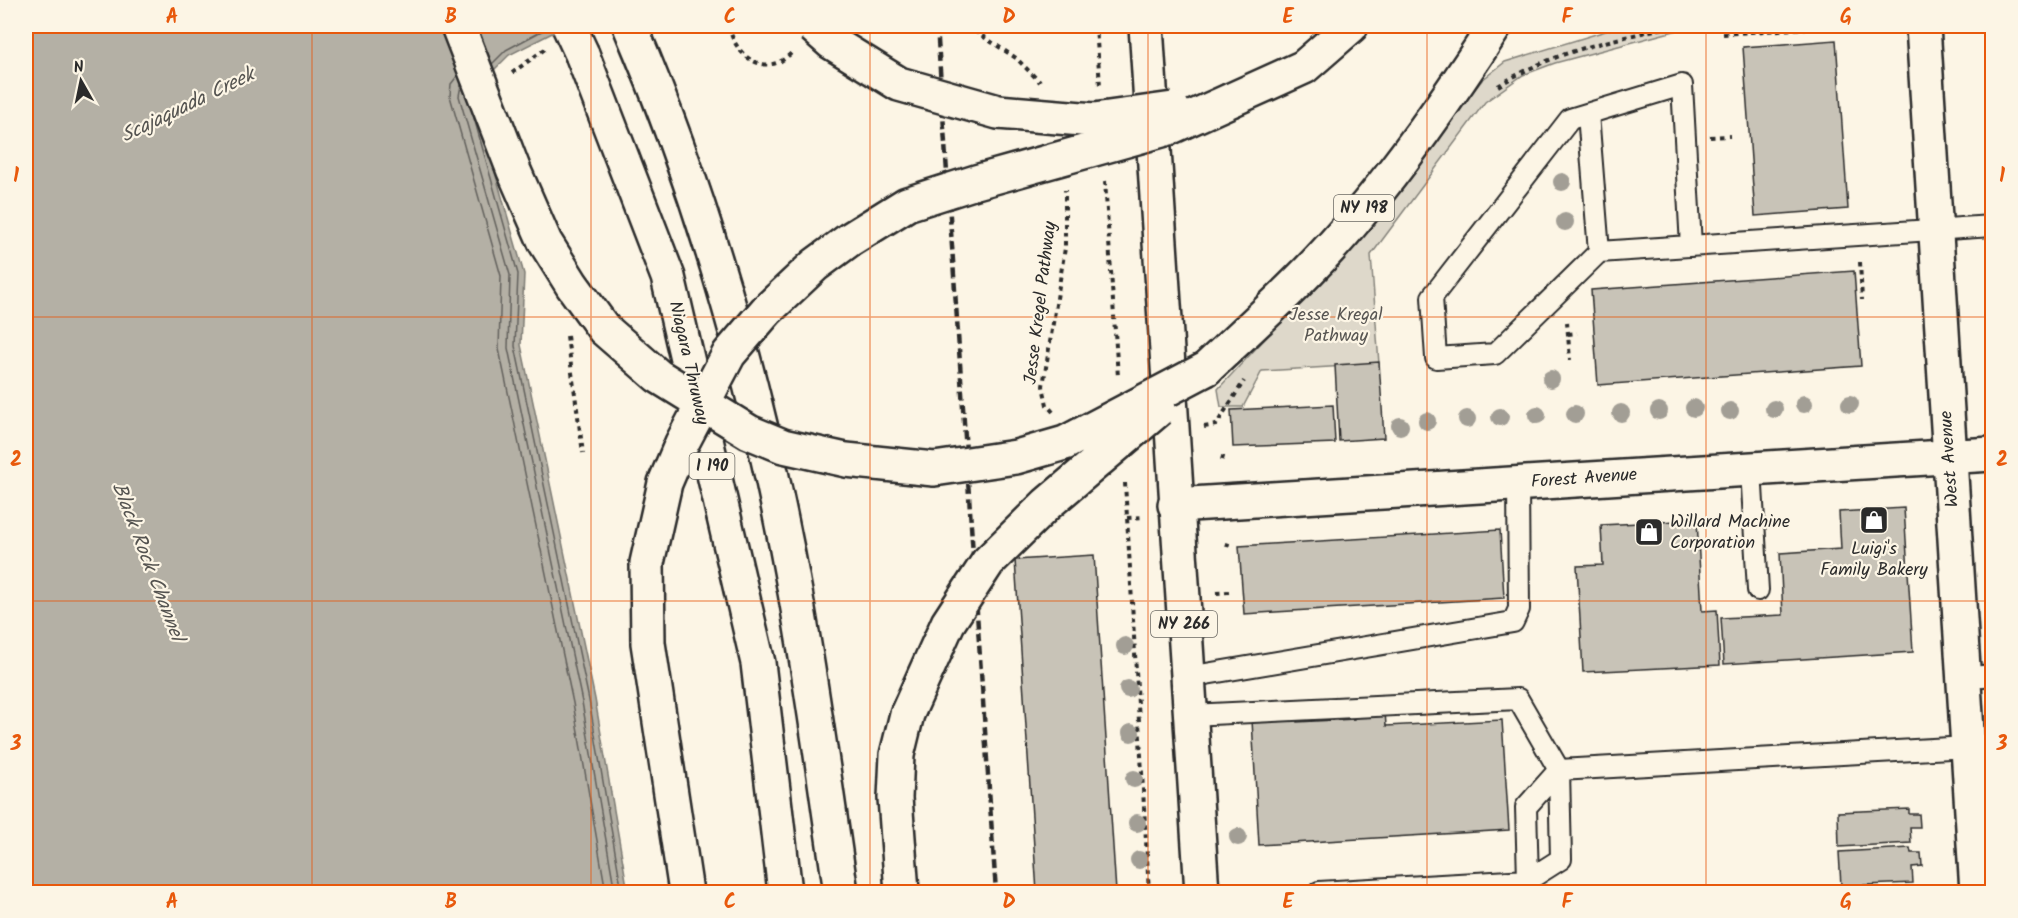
<svg xmlns="http://www.w3.org/2000/svg" width="2018" height="918" viewBox="0 0 2018 918" font-family="Kalam,sans-serif">
<style>
.green{fill:#ded8ca;stroke:#84827a;stroke-width:1.5}
.water{fill:#b4b0a5;stroke:#7d7b74;stroke-width:1.5}
.lines{fill:none;stroke-linecap:round;stroke-linejoin:round}
.shore{stroke:#62605c;stroke-width:1.5}
.building{fill:#c8c3b7;stroke:#2b2b2b;stroke-width:1.5}
.lane-casing{stroke:#2b2b2b;stroke-width:24}
.street-casing{stroke:#2b2b2b;stroke-width:38}
.secondary-casing{stroke:#2b2b2b;stroke-width:38}
.primary-casing{stroke:#2b2b2b;stroke-width:38}
.highway-casing{stroke:#2b2b2b;stroke-width:38}
.path{stroke:#2b2b2b;stroke-width:4;stroke-dasharray:4.5 4.5;stroke-linecap:butt}
.lane{stroke:#fcf5e5;stroke-width:20}
.street{stroke:#fcf5e5;stroke-width:33}
.secondary{stroke:#fcf5e5;stroke-width:33}
.primary{stroke:#fcf5e5;stroke-width:33}
.highway{stroke:#fcf5e5;stroke-width:33}
.rail{stroke:#2b2b2b;stroke-width:4.5;stroke-dasharray:9 4.5;stroke-linecap:butt}
.highway-bridge-casing{stroke:#2b2b2b;stroke-width:38;stroke-linecap:butt}
.highway-bridge{stroke:#fcf5e5;stroke-width:33}
.tree{fill:#a29e95}
.grid{fill:none;stroke:#e8590c;stroke-width:1.5;stroke-opacity:0.55}
.labels{text-anchor:middle;dominant-baseline:central;stroke-width:4.5;stroke-linejoin:round;paint-order:stroke}
.shield{fill:#fcf5e5;stroke:#6a6863;stroke-width:1.5}
.shield-label{font-size:16px;font-weight:bold;fill:#2b2b2b}
.street-label{font-size:18px;fill:#2b2b2b;stroke:#fcf5e5}
.park-label{font-size:18px;fill:#585653;stroke:#fcf5e5}
.poi-label{font-size:18px;fill:#2b2b2b;stroke:#fcf5e5;text-anchor:start}
.water-label{font-size:20px;font-style:italic;fill:#545350;stroke:#fcf5e5}
.neatline{fill:none;stroke:#e8590c;stroke-width:2}
.grid-label{font-size:20px;text-anchor:middle;font-weight:bold;fill:#e8590c}
</style>
<rect width="100%" height="100%" fill="#fcf5e5"/>
<filter id="ink" filterUnits="userSpaceOnUse"><feTurbulence type="fractalNoise" baseFrequency=".0167" numOctaves="2"/><feDisplacementMap in="SourceGraphic" scale="12" xChannelSelector="R" yChannelSelector="G"/><feConvolveMatrix kernelMatrix="1 2 1 2 8 2 1 2 1" color-interpolation-filters="sRGB"/></filter>
<g filter="url(#ink)">
<path class="green" d="M1622 26H1693L1555 63 1523 75 1485 102 1371 255 1379 364 1262 371 1243 407H1221L1218 389 1361 236 1482 80 1505 62Z"/>
<path class="water" d="M26 26H566L509 55 472 92 524 274 521 345 595 699 628 892H26Z"/>
<g class="lines">
<path class="shore" d="M492 64 506 50 551 26
M458 75 451 84 450 96 501 276 499 349 573 703 606 892
M461 85 459 96 510 275 508 348 582 702 615 892
M472 111 518 274 515 346 589 700 622 892"/>
</g>
<path class="building" d="M1836 40 1848 209 1755 216 1743 47Z
M1854 271 1861 366 1598 385 1591 290Z
M1379 362 1384 438 1339 441 1335 365Z
M1333 405 1335 443 1233 447 1231 410Z
M1904 508 1913 652 1724 664 1721 618 1783 615 1780 553 1841 549 1839 512Z
M1697 520 1702 611 1717 610 1720 665 1583 672 1577 566 1603 565 1601 525Z
M1500 530 1504 598 1244 614 1239 546Z
M1094 555 1116 892H1037L1015 560Z
M1385 711 1386 726 1502 720 1509 830 1259 845 1252 720 1297 717V722L1354 719V713Z
M1909 809V814H1919L1920 827H1910L1911 843 1839 847 1838 812Z
M1910 848 1911 853H1921L1922 866 1912 867 1913 883 1841 886 1839 852Z"/>
<g class="lines">
<g class="lane-casing">
<path id="lane" d="M1588 114 1599 252
M1691 246 1682 85 1570 119 1432 297 1436 358 1495 354 1599 252 1992 226
M1751 469 1758 590
M1188 677 1513 622 1519 609 1518 483
M1964 678 1992 675
M1190 715 1518 699 1559 770 1561 859 1528 880 1319 892
M1528 880 1526 807 1559 770 1968 747"/>
</g>
<g class="street-casing">
<path id="street" d="M1923 26 1977 892"/>
</g>
<g class="secondary-casing">
<path id="secondary" d="M1175 505 1992 454"/>
</g>
<g class="primary-casing">
<path id="primary" d="M1146 26 1202 892"/>
</g>
<g class="highway-casing">
<path id="highway" d="M630 26C707 206 760 398 795 592 813 691 826 792 841 892
M582 54 668 277 758 663 785 892
M1231 100 1304 67 1351 26
M1206 369C1258 320 1313 271 1358 216 1408 156 1453 91 1495 26"/>
</g>
<path class="path" d="M729 26C735 58 768 80 793 51
M967 26 1016 58 1040 82
M1096 26 1100 86
M1723 34 1835 26
M512 73 545 49
M1498 86C1554 51 1609 41 1672 26
M1710 137 1730 136
M1105 181 1118 377
M1860 262 1862 300
M1567 322 1570 360
M1568 334 1577 333
M567 336 583 453
M1053 412 1047 405 1043 386 1065 248V190
M1204 427 1216 425 1244 381
M1222 460 1224 453
M1125 483 1149 892
M1127 518 1144 517
M1227 547 1229 540
M1216 593 1229 592"/>
<use href="#lane" class="lane"/>
<use href="#street" class="street"/>
<use href="#secondary" class="secondary"/>
<use href="#primary" class="primary"/>
<use href="#highway" class="highway"/>
<path class="rail" d="M937 26 996 892"/>
<g class="highway-bridge-casing">
<path id="highway-bridge" d="M458 26 514 171 545 242 572 285 604 329 658 376 749 432 783 446 846 460 934 469 1016 457 1065 443 1206 369
M569 26 582 54
M813 26 831 42 899 84 998 112 1094 120 1173 109
M686 892 648 643 647 563 665 483 682 443 729 354 766 311 815 265 849 240 907 204 976 182 1169 128 1231 100
M902 892 895 798 897 755 907 714 948 623 988 562 1047 504 1159 409"/>
</g>
<use href="#highway-bridge" class="highway-bridge"/>
</g>
<g class="tree">
<circle cx="1562" cy="182" r="9"/>
<circle cx="1565" cy="222" r="9"/>
<circle cx="1551" cy="379" r="9"/>
<circle cx="1804" cy="404" r="9"/>
<circle cx="1850" cy="404" r="9"/>
<circle cx="1694" cy="408" r="9"/>
<circle cx="1774" cy="409" r="9"/>
<circle cx="1659" cy="411" r="9"/>
<circle cx="1730" cy="411" r="9"/>
<circle cx="1621" cy="413" r="9"/>
<circle cx="1575" cy="414" r="9"/>
<circle cx="1537" cy="415" r="9"/>
<circle cx="1500" cy="417" r="9"/>
<circle cx="1467" cy="419" r="9"/>
<circle cx="1427" cy="421" r="9"/>
<circle cx="1400" cy="426" r="9"/>
<circle cx="1125" cy="646" r="9"/>
<circle cx="1128" cy="689" r="9"/>
<circle cx="1131" cy="733" r="9"/>
<circle cx="1134" cy="779" r="9"/>
<circle cx="1137" cy="823" r="9"/>
<circle cx="1238" cy="837" r="9"/>
<circle cx="1139" cy="860" r="9"/>
</g>
</g>
<path class="grid" d="M312 26V892M591 26V892M870 26V892M1148 26V892M1427 26V892M1706 26V892M26 317H1992M26 601H1992"/>
<defs>
<g id="shop-square" transform="scale(1.5)"><rect x="-9" y="-9" width="18" height="18" rx="4" fill="#2b2b2b" stroke="#fcf5e5"/><path d="M-5-2.5h2.3a2.7 3.5 0 0 1 5.4 0H5L5.5 6h-11ZM-1.5-2.5h3a1.5 2.3 0 0 0-3 0Z" fill="#fff"/></g>
</defs>
<g fill-rule="evenodd">
<use href="#shop-square" x="1874" y="520"/>
<use href="#shop-square" x="1649" y="532"/>
</g>
<g class="labels">
<g class="shield">
<rect x="1334" y="195" width="60" height="26" rx="4.5"/>
<rect x="689.5" y="453" width="45" height="26" rx="4.5"/>
<rect x="1151" y="611" width="66" height="26" rx="4.5"/>
</g>
<g class="shield-label">
<text x="1364" y="208">NY 198</text>
<text x="712" y="466">I 190</text>
<text x="1184" y="624">NY 266</text>
</g>
<g class="street-label">
<text transform="translate(1041 303) rotate(-83)">Jesse Kregel Pathway</text>
<text transform="translate(688 363) rotate(77)">Niagara Thruway</text>
<text transform="translate(1950 459) rotate(-94)">West Avenue</text>
<text transform="translate(1584 479) rotate(-4)">Forest Avenue</text>
</g>
<g class="park-label">
<text x="1336" y="315">Jesse Kregal<tspan x="1336" dy="21">Pathway</tspan></text>
</g>
<g class="poi-label">
<text x="1670" y="522">Willard Machine<tspan x="1670" dy="21">Corporation</tspan></text>
<text x="1874" y="549" text-anchor="middle">Luigi's<tspan x="1874" dy="21">Family Bakery</tspan></text>
</g>
<g class="water-label">
<text transform="translate(188 106) rotate(-26)">Scajaquada Creek</text>
<text transform="translate(147 562) rotate(69)">Black Rock Channel</text>
</g>
</g>
<rect width="2018" height="918" fill="none" stroke="#fcf5e5" stroke-width="66"/>
<g transform="translate(81 81) rotate(351)" stroke="#fcf5e5" stroke-width="4.5" paint-order="stroke">
<path d="M0-4.5L10 22L0 15L-10 22Z" fill="#2b2b2b"/>
<text y="-9" font-size="16" font-weight="bold" text-anchor="middle" fill="#2b2b2b">N</text>
</g>
<rect x="33" y="33" width="1952" height="852" class="neatline"/>
<g class="grid-label">
<text x="172" y="23">A</text>
<text x="451" y="23">B</text>
<text x="730" y="23">C</text>
<text x="1009" y="23">D</text>
<text x="1288" y="23">E</text>
<text x="1567" y="23">F</text>
<text x="1846" y="23">G</text>
<text x="16" y="182">1</text>
<text x="2002" y="182">1</text>
<text x="16" y="466">2</text>
<text x="2002" y="466">2</text>
<text x="16" y="750">3</text>
<text x="2002" y="750">3</text>
<text x="172" y="908">A</text>
<text x="451" y="908">B</text>
<text x="730" y="908">C</text>
<text x="1009" y="908">D</text>
<text x="1288" y="908">E</text>
<text x="1567" y="908">F</text>
<text x="1846" y="908">G</text>
</g>
</svg>
